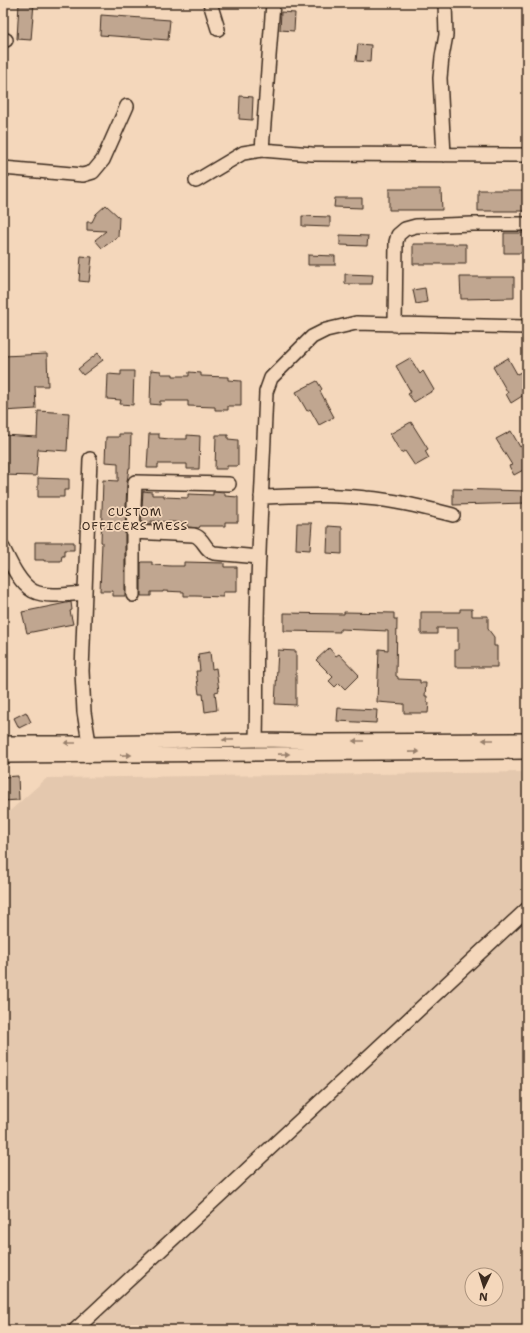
<svg xmlns="http://www.w3.org/2000/svg" width="530" height="1333" viewBox="0 0 530 1333" font-family="'Shantell Sans',sans-serif">
<style>
.built{fill:#e4c8ae;fill-rule:evenodd}
.building{fill:#c0a690;stroke:#3b2a1e}
.lines{fill:none;stroke-linecap:round;stroke-linejoin:round}
.minor-casing{stroke:#3b2a1e;stroke-width:16}
.minor{stroke:#f4d7bb;stroke-width:13}
.oneway{fill:#98806c}
.labels{text-anchor:middle;dominant-baseline:central;stroke-width:3.5;stroke-linejoin:round;paint-order:stroke}
.neighbourhood-label{font-size:12px;letter-spacing:1px;fill:#3b2a1e;stroke:#f4d7bb}
</style>
<rect width="100%" height="100%" fill="#f4d7bb"/>
<filter id="ink" filterUnits="userSpaceOnUse"><feTurbulence type="fractalNoise" baseFrequency=".025" numOctaves="2"/><feDisplacementMap in="SourceGraphic" scale="8" xChannelSelector="R" yChannelSelector="G"/><feConvolveMatrix kernelMatrix="1 2 1 2 8 2 1 2 1" color-interpolation-filters="sRGB"/></filter>
<g filter="url(#ink)">
<path class="built" d="M527 772V1330H3V817L47 778ZM472 1275H496V1299H472Z"/>
<path class="building" d="M19 3H34L31 40 17 39Z
M281 12 295 13 294 31 280 30Z
M101 15 170 20 168 40 100 35Z
M358 44 371 45 370 62 356 61Z
M240 96 253 97 252 120 239 119Z
M389 189H441L442 210H389Z
M478 190H527V211H478Z
M335 198H362V208L334 207Z
M106 205 119 217 118 237 102 248 95 240 106 231 87 230V222H92L96 214Z
M302 216 330 217V227L302 226Z
M504 233H527V253H504Z
M340 235 368 236 367 246 340 245Z
M413 244H466V264H413Z
M308 255 335 256V265H308Z
M81 256 92 257 89 282 79 281Z
M345 274 373 275 372 284H345Z
M460 277H514V298L461 299Z
M425 288 427 302 416 304 413 290Z
M98 353 103 360 83 375 78 369Z
M47 354 48 386H35L36 409 3 411V356Z
M410 358 420 374 423 371 434 390 414 402 408 394 411 392 396 366Z
M508 358 517 374 521 372 527 383V393L511 403 506 394 508 393 493 367Z
M151 370 161 371V374H173V376H189V372L201 373V376L228 377V380L241 381V406H228V410H215V407L188 406V401H160V405L150 404Z
M121 371H134L133 405 120 404 121 400 107 399 108 374 121 375Z
M317 381 322 389 320 391 334 417 319 425 310 409 307 411 296 392Z
M38 411 69 413 67 451 38 449 36 476 3 475V435L37 437Z
M411 422 428 449 425 451 429 458 415 466 405 451 401 453 390 434Z
M511 431 520 447 524 444 527 449V468L514 475 509 466 512 465 496 439Z
M119 434H131L130 468H129L127 482 125 532V596H113V591H100L102 542H101L103 480 118 481V463L105 462 106 437H119Z
M149 434H159V438L170 439H187V435L200 436 199 469H187V464H158V468H147Z
M216 435H228V439L238 440V466H227V469H215Z
M38 478 69 479V490H64V497H38Z
M453 489 527 491V503L453 505Z
M143 491 152 492V495H164V497L188 498V494L213 495V492L225 493V496L238 497V522H225V526H200L199 528 187 527V523L174 522 151 521V525L141 524Z
M297 523H312L310 550 296 549Z
M328 526 342 527V554L327 553Z
M35 542H74V550H64V556H62L61 561H44V560H35Z
M142 562H152V565L171 566H184V562L224 563V567H237V592H223V597L196 596H184V592L163 591V592H151V596H141V563Z
M71 602 72 610 70 611 73 624 27 633 22 612Z
M460 609H472V616H488V629L494 637V646H497V667H455V650H458V628H437V634H421V612H460Z
M344 612 394 613V619H397L396 676 398 677V679L420 680V683H426L425 696H427V702L429 703 428 713H404V704L377 702 379 649 388 650V631L340 629V632L284 631V613L344 614Z
M329 648 336 656 339 654 359 675 345 689 339 683 335 687 329 681 333 677 316 660Z
M278 650 296 651V705L275 704Z
M210 652 212 669 216 668 219 691 215 692 217 710 205 712 203 694H199L196 671H200L198 654Z
M338 708 377 710 376 723 337 721Z
M26 712 31 722 19 728 14 718Z
M18 776 19 800 3 801V777Z"/>
<g class="lines">
<g class="minor-casing">
<path id="minor" d="M210 3 218 29
M3 40H6
M262 150 273 3
M444 155 440 78 442 57 446 35 445 3
M3 168 83 175 93 172 103 160 127 106
M196 181 243 153 262 150 312 154 527 155
M395 325 396 242 398 235 405 229 416 226 473 224H527
M261 497C296 496 330 494 366 498 395 500 425 508 453 515
M133 532 193 535C204 537 204 550 214 553L259 557
M3 548C10 562 19 583 33 591 46 598 70 594 85 593
M133 595V532L135 482 229 484
M256 740C257 701 256 663 257 625 258 547 263 470 266 392L271 378 312 337 326 330 356 323 527 327
M3 743H89L256 740 322 741 527 740
M89 743 84 712 82 671 90 459
M3 756 527 752
M75 1330 527 909"/>
</g>
<use href="#minor" class="minor"/>
</g>
<defs><path id="oneway-solid" d="M-6-.8H1V-3.2L6.5 0L1 3.2V.8H-6Z"/></defs>
<g class="oneway">
<use href="#oneway-solid" transform="translate(228 740) rotate(179)"/>
<use href="#oneway-solid" transform="translate(488 740) rotate(180)"/>
<use href="#oneway-solid" transform="translate(358 741) rotate(180)"/>
<use href="#oneway-solid" transform="translate(70 743) rotate(-180)"/>
<use href="#oneway-solid" transform="translate(414 752) rotate(-1)"/>
<use href="#oneway-solid" transform="translate(284 754) rotate(-1)"/>
<use href="#oneway-solid" transform="translate(126 755) rotate(-1)"/>
</g>
</g>
<g class="labels">
<g class="neighbourhood-label">
<text x="135" y="512">CUSTOM<tspan x="135" dy="14">OFFICERS MESS</tspan></text>
</g>
</g>
<rect width="530" height="1333" fill="none" stroke="#f4d7bb" stroke-width="16"/>
<rect x="8" y="8" width="514" height="1317" fill="none" stroke="#3b2a1e" stroke-width="1.5" filter="url(#ink)"/>
<g transform="translate(484 1287) rotate(184)"><circle r="19" fill="#f4d7bb" stroke="#aa927c"/>
<path d="M0-3L7 15L0 10L-7 15Z" fill="#3b2a1e"/>
<text y="-6" font-size="11" font-weight="bold" text-anchor="middle" fill="#3b2a1e">N</text>
</g>
</svg>
